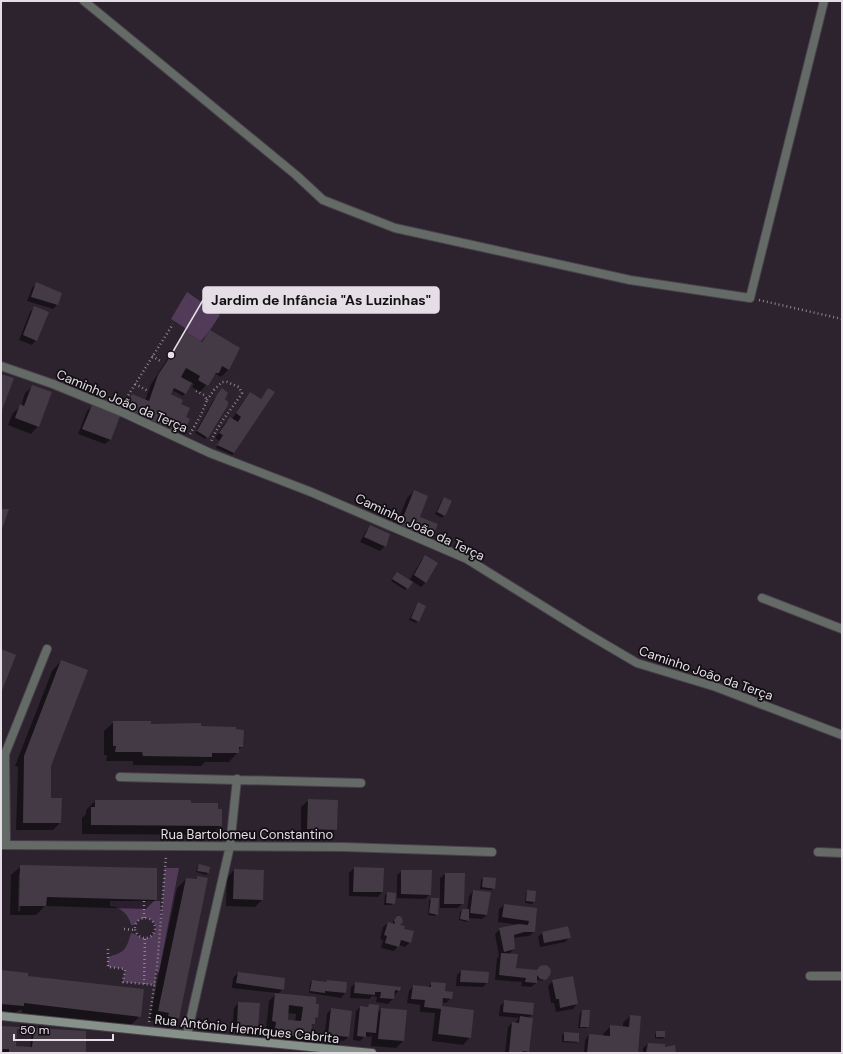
<svg xmlns="http://www.w3.org/2000/svg" width="843" height="1054" viewBox="0 0 843 1054" font-family="'DM Sans',sans-serif">
<style>
.green{fill:#523a59}
.shadow{fill:#0007;fill-rule:evenodd}
.building{fill:#433a46;fill-rule:evenodd}
.lines{fill:none;stroke-linecap:round;stroke-linejoin:round}
.street-casing{stroke:#4a414b;stroke-width:10}
.secondary-casing{stroke:#4a414b;stroke-width:10}
.path{stroke:#8e868f;stroke-width:2.5;stroke-dasharray:1 3;stroke-linecap:butt}
.street{stroke:#646b66;stroke-width:8}
.secondary{stroke:#86918a;stroke-width:8}
.labels{text-anchor:middle;dominant-baseline:central;stroke-width:3.5;stroke-linejoin:round;paint-order:stroke}
.street-label{font-size:13px;fill:#e5dee6;stroke:#120e13}
.leader{fill:none;stroke:#e5dee6;stroke-width:1.5}
.callout-dot{fill:#e5dee6;stroke:#120e13;stroke-width:1.5}
.callout{fill:#e5dee6;stroke:#e5dee6;stroke-width:1.5}
.callout-label{font-size:14px;text-anchor:middle;font-weight:bold;fill:#111}
</style>
<rect width="100%" height="100%" fill="#2c232e"/>
<path class="green" d="M187 292 220 315 202 342 186 332 188 330 171 319Z
M165 868H179L159 972 157 973 156 968 155 985 123 982 125 969 108 967V957C125 952 126 950 131 933 137 934 140 939 146 938 149 938 152 936 154 934 162 922 142 910 135 925H131C129 915 121 907 110 906V901H160L161 922Z"/>
<path class="shadow" d="M36 284 57 305 53 309 27 301 32 288Z
M35 307 36 340 32 345 19 340 30 312Z
M210 331 239 349 228 370 221 377 216 374 200 392 192 387 194 384 191 382 183 396 172 390 167 398 180 405 185 416V430L183 432 172 427 164 436 119 416 110 440 105 444 78 434 87 411 92 406 118 416 125 402 133 395 145 401 151 384 179 341 186 334 200 342Z
M33 386 38 426 31 434 8 425 13 413 21 406 25 393Z
M268 389 234 453 232 455 216 448 220 441 215 438 225 423 230 418 232 419 246 398 250 393 260 400Z
M215 398 207 437 205 439 195 433 198 429H197L213 401Z
M414 491 418 517 436 525 431 538 424 545 393 533 407 498Z
M444 498 451 501 444 516 442 518 435 514 442 500Z
M370 526 385 546 380 551 360 542 366 531Z
M425 557 426 582 421 587 412 581 405 590 391 581 395 575 409 581 421 561Z
M418 604V621L416 623 409 620 416 606Z
M61 661 50 766V799L60 823 53 830H16L18 767 15 766 52 671Z
M114 722 200 727 242 747 238 750V752L229 762H205L201 766 133 765V761H106L107 755H104V731Z
M309 800 336 829 329 836 301 835V807Z
M95 801 190 804 221 825 211 835 82 834V818L86 814V810Z
M21 866 156 899 146 909 45 906 36 915H10L11 875ZM19 874H21L20 911H18Z
M199 866 208 873 206 875 196 872 197 868Z
M354 868 382 892 378 897 349 896V873Z
M234 870 262 900 255 907 226 906 227 878Z
M402 871 430 894 425 899 397 898V875Z
M445 874 463 903 458 908H440V878Z
M198 877 178 1019 169 1028 159 1026 160 1022 149 1020 177 888 186 879 195 880Z
M483 878 494 888 492 890 480 889 481 880Z
M473 891 487 915 482 919 468 918V921L467 922 459 920 460 912 462 910H467L469 896Z
M528 891 534 902 532 904 525 903 526 893Z
M387 893 394 903 392 905H384L385 895Z
M431 899 437 914 435 916 428 915 429 901Z
M504 905 536 909 534 932 529 936 519 937 513 938 514 949 509 954 515 969 549 975 542 981 538 980 536 978V983L531 987 521 986 522 982 495 980 497 958 499 956 495 934 500 929 519 925 498 922 499 909Z
M397 917 399 926 403 929 410 942 405 947 399 945 394 951 381 948 383 940 380 939 383 927 388 923 393 924V921Z
M542 933 570 937 565 942 540 947 538 937Z
M1 971 27 977 140 1016 130 1026 22 1013V1010H19L15 1013 1 1011Z
M461 971 487 983 483 987 456 986 457 975Z
M238 973 283 989 278 994 315 998 317 1017 314 1019V1023L311 1026 310 1037 303 1044 268 1041 269 1029 266 1028 269 1001 277 993 232 988 233 978ZM287 1013 296 1014 295 1022 287 1021Z
M312 981 325 983 327 981 346 983 345 993 341 998 309 993 310 983Z
M553 981 577 1004 573 1009 556 1012 554 1003H551L548 986Z
M356 983 399 990 395 995H394L393 999 388 1004 376 1002 377 997 372 996 369 999 350 998 351 987Z
M432 983 444 992 451 998 446 1003 441 1002 440 1009 442 1007 470 1037 463 1045 432 1041 435 1013 420 1012V1005L407 1003 409 991 413 986 427 988Z
M505 1001 532 1015 528 1018V1051L527 1053H505L508 1027 512 1023H515L519 1018 499 1016 500 1006Z
M238 1003 257 1028 253 1032 232 1031 234 1008Z
M369 1005 377 1014 381 1009 406 1011 403 1041 396 1048 371 1046 372 1035 370 1037 365 1036 360 1041 353 1040 356 1011 360 1007H367Z
M331 1009 348 1037 344 1041 324 1039 327 1014Z
M582 1011 588 1026 586 1028H578L580 1013Z
M630 1016 637 1053H584L585 1040 589 1035 603 1036V1034L611 1026 623 1027V1023Z
M1 1027 15 1047 30 1048 32 1033 21 1031 23 1029 41 1030 85 1053H1Z
M657 1032 664 1037 662 1039 655 1038V1034Z
M565 1033 578 1041 576 1043 562 1042V1035Z
M648 1044 664 1048 675 1053H643V1048Z"/>
<path class="building" d="M36 282 62 293 58 305 31 297Z
M34 306 49 312 37 341 23 335Z
M210 330 240 348 229 370 222 366 219 373H216L208 386 198 380 200 376 186 368 181 377 192 383 186 394 174 388 171 394 183 400 181 404 190 408 186 417 190 419 185 430 173 425 172 430 125 409 132 394 149 401 158 375 186 332 202 342Z
M1 374 14 378 1 413Z
M32 385 52 392 39 427 15 418 20 404 24 406Z
M222 388 228 393 225 399 228 402V405L208 438 197 431 217 395Z
M268 388 275 392 234 453 217 445 223 435 219 433 230 417 238 422 241 417 236 413 250 392 261 399Z
M92 405 120 416 111 440 82 429Z
M414 490 428 496 420 517 438 524 432 538 400 525Z
M444 497 452 501 445 516 437 512Z
M1 509H9L1 532Z
M370 525 390 534 386 547 364 537Z
M425 555 438 563 426 583 414 575Z
M397 572 413 582 408 589 392 579Z
M418 602 426 606 419 622 411 618Z
M1 649 16 655 1 693Z
M61 660 88 670 51 766V798H62L61 823H23L24 756Z
M113 721H151V724L201 723V726L236 727V729L244 730 243 747H239V753H212V757L143 756 142 752H115L116 746H113Z
M308 799 338 800 337 830 307 829Z
M95 800H191V803H218V809H222V826L91 825V807H95Z
M199 864 210 867 209 873 197 871Z
M20 865 157 868V900L47 897 46 906H19Z
M354 867 384 868 383 892H353Z
M234 869 264 870 263 900 233 899Z
M401 870H432L431 895 401 894Z
M445 873H465L464 904H444Z
M197 876 208 878 179 1019 168 1016 169 1013 158 1011 186 878 197 879Z
M483 877 496 878 495 889 482 887Z
M473 890 491 892 487 915 470 913Z
M527 890 536 891 535 902 526 901Z
M387 892 396 893 395 904 386 903Z
M431 898H439L438 915 429 913Z
M504 904 537 908 535 932H524L514 935 515 949 504 952 499 928 519 924 528 925 529 921 502 917Z
M462 909H469V921L460 919Z
M397 916H400L402 918 403 922 400 925 405 926 404 929 414 931 411 943 401 940 399 947 385 943 387 936 384 935 388 922 395 924 394 920Z
M568 926 571 938 544 943 542 932Z
M501 953 518 954 516 968 537 970 540 966 545 965 548 966 551 970 550 975 547 979 545 980 540 979 537 975V983L525 982 526 978 499 975Z
M1 970 28 973V976L144 989 141 1017 24 1003V1006L1 1004Z
M461 970 489 972 488 983 460 982Z
M238 972 285 978 284 990 236 983Z
M573 976 578 1004 560 1008 559 999H556L552 980Z
M312 980 326 982 327 980 347 982 346 993 325 991V993L310 991Z
M355 982 401 987 400 991 395 990 394 999 380 998 381 992H375V995L354 993Z
M431 982 446 983 445 991 453 992 452 999 443 998 442 1006 474 1010 471 1038 438 1034 441 1009 424 1007 425 1000 411 999 413 985 431 987Z
M275 993 316 997V1004H319L318 1017 315 1018V1024H312L311 1038 274 1034 276 1022 272 1021ZM289 1005 303 1007 301 1021 288 1020Z
M504 1000 534 1003 533 1015 503 1012Z
M238 1002 260 1003 258 1028 237 1027Z
M369 1004 379 1005 376 1033 366 1032V1037L357 1036 360 1006 368 1007Z
M331 1008 352 1011 349 1037 328 1035Z
M381 1008 407 1010 404 1041 378 1039Z
M582 1010H590L589 1027H580Z
M630 1015 641 1016 638 1053H587L589 1034 610 1036V1025L629 1027Z
M520 1016 533 1018 529 1052 523 1051V1053L509 1052 512 1022 519 1023Z
M1 1026 86 1031V1053H9V1049H3L2 1053H1ZM17 1029 34 1031 32 1047 16 1046Z
M656 1031H665V1037H656Z
M564 1032 579 1033V1042L564 1041Z
M648 1043 665 1044V1047L675 1045 676 1053H646Z"/>
<g class="lines">
<g class="street-casing">
<path id="street" d="M84 1 296 175 323 200 395 228 630 280 750 298 824 1
M1 366 53 384 124 413 210 453 311 492 467 559 586 633 637 663 716 687 842 735
M762 598 842 629
M120 777 361 783
M1 845 344 847 492 852
M6 845 5 754 47 649
M818 852 842 853
M810 976H842
M187 1035 230 846 237 779"/>
</g>
<g class="secondary-casing">
<path id="secondary" d="M1 1016 187 1035 372 1053"/>
</g>
<path class="path" d="M759 300 842 319
M152 356 162 362
M135 384 148 391
M207 400 214 390 222 382H227L239 387 242 393C232 409 217 425 211 442
M124 402 173 324
M190 434 201 415 207 400 204 395 196 391
M144 901V918
M135 928a10 10 0 1 1 20 0a10 10 0 1 1-20 0Z
M124 929 135 930
M108 949V967L125 969 123 982 155 985
M144 984 145 938
M149 1022 157 967 166 856"/>
<use href="#street" class="street"/>
<use href="#secondary" class="secondary"/>
</g>
<g class="labels">
<g class="street-label">
<text transform="translate(122 401) rotate(23)">Caminho João da Terça</text>
<text transform="translate(420 527) rotate(25)">Caminho João da Terça</text>
<text transform="translate(706 673) rotate(19)">Caminho João da Terça</text>
<text x="247" y="834">Rua Bartolomeu Constantino</text>
<text transform="translate(247 1029) rotate(6)">Rua António Henriques Cabrita</text>
</g>
</g>
<path class="leader" d="M171 355L203 300"/>
<circle class="callout-dot" cx="171" cy="355" r="4"/>
<rect class="callout" x="203" y="287" width="236" height="26" rx="4"/>
<g class="callout-label">
<text x="321" y="305">Jardim de Infância "As Luzinhas"</text>
</g>
<rect width="843" height="1054" fill="none" stroke="#e5dee6" stroke-width="4"/>
<path d="M14 1034v6h99v-6" fill="none" stroke="#e5dee6" stroke-width="2"/>
<text x="20" y="1034" font-size="12" fill="#e5dee6" stroke="#120e13" stroke-width="3" paint-order="stroke">50 m</text>
</svg>
